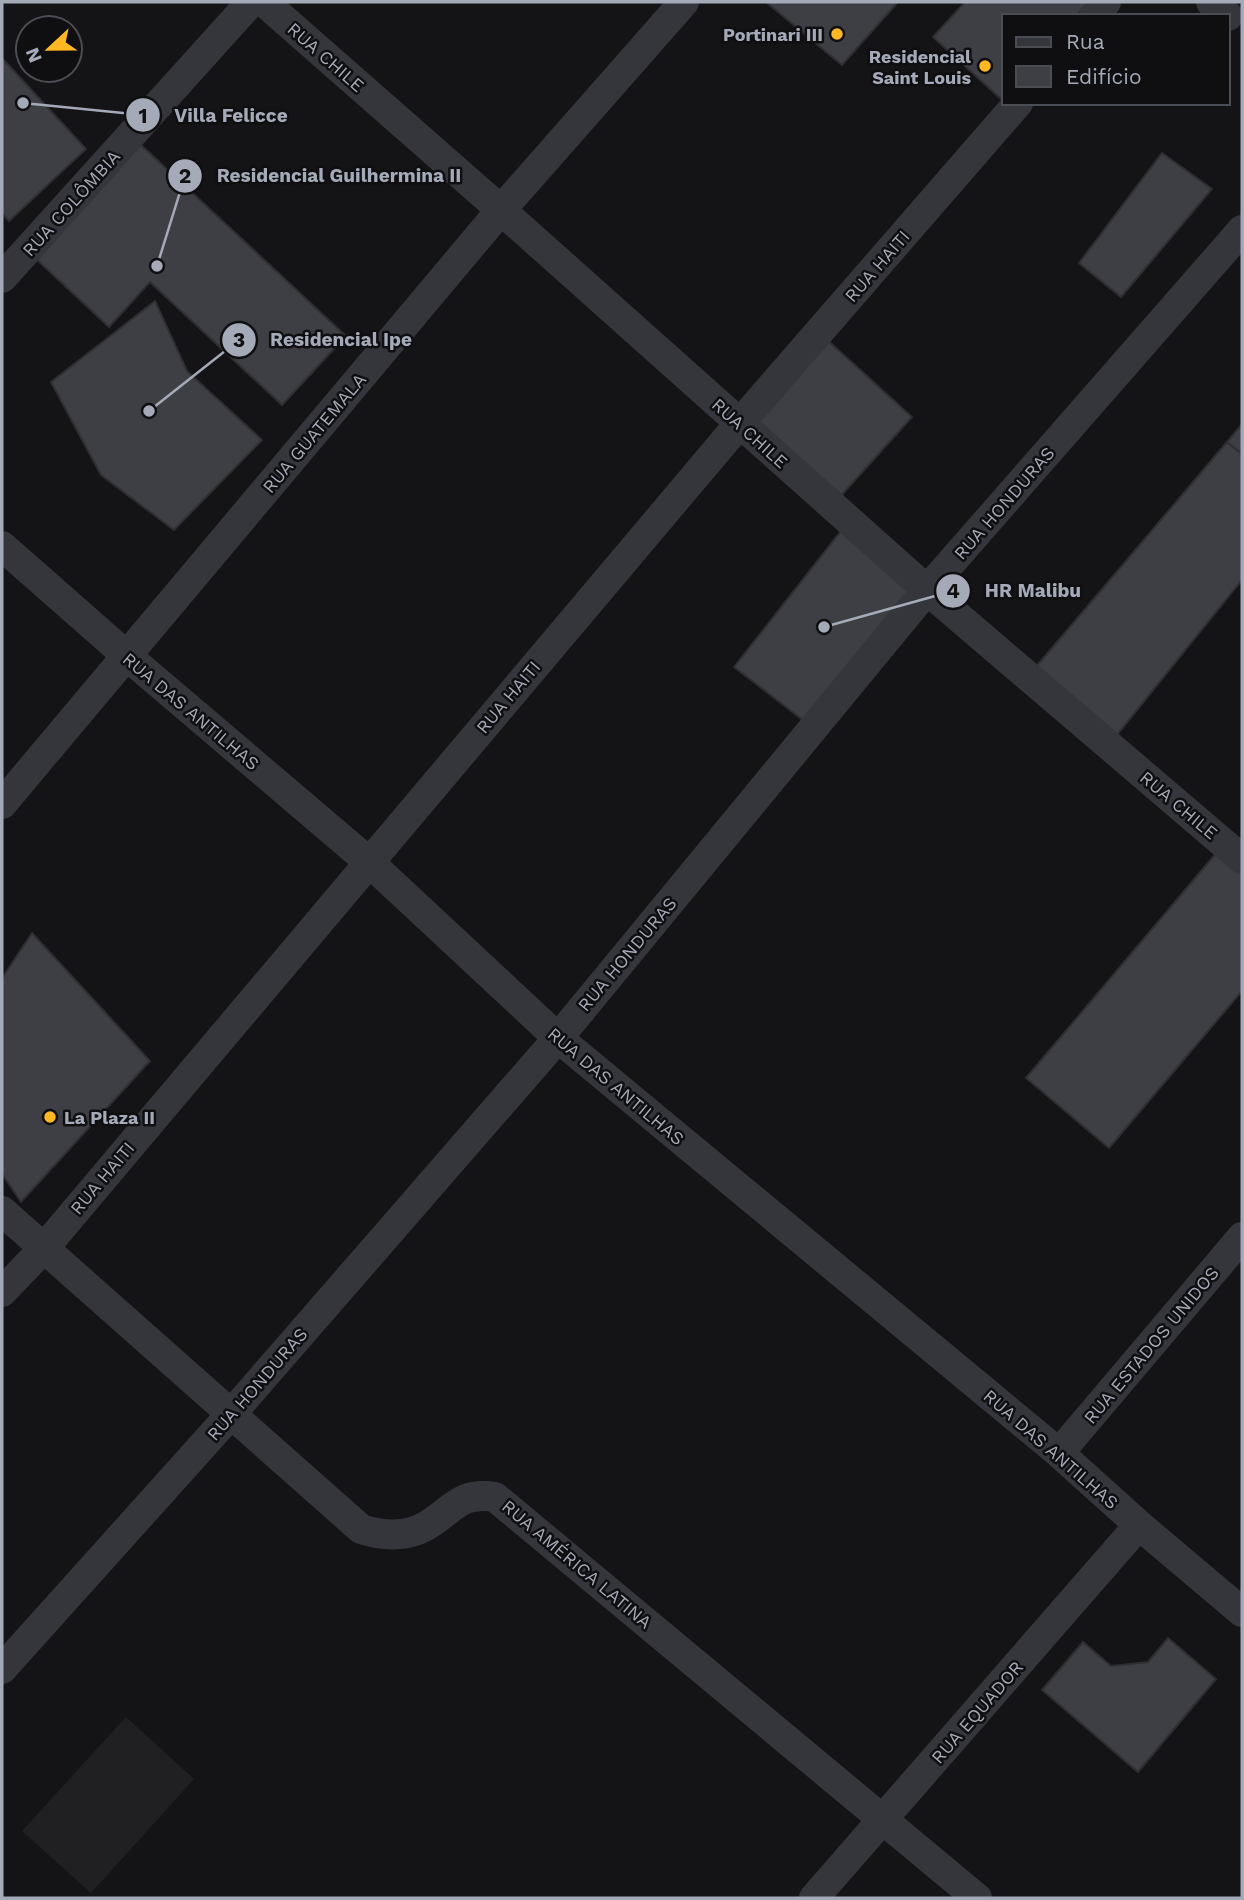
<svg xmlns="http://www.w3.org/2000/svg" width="1244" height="1900" viewBox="0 0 1244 1900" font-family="'Work Sans',sans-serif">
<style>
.built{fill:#202023}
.building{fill:#3e3f44;stroke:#2e2e33;stroke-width:2}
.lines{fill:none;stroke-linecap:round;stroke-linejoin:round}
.street{stroke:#35363c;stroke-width:30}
.poi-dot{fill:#ffb724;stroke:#0f0f11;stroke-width:2.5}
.labels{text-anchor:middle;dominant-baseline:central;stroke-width:5;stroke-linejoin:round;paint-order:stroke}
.poi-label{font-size:18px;font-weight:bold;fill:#a5aab8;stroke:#0f0f11;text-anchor:end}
.street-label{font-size:18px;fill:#a5aab8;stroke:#0f0f11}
.leader{fill:none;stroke:#a5aab8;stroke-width:2.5}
.callout-dot{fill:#a5aab8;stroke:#0f0f11;stroke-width:2.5}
.mark-label{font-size:21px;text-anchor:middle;font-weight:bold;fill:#111}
.callout-label{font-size:19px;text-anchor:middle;font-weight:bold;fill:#a5aab8;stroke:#0f0f11;stroke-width:5;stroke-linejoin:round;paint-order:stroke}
</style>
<rect width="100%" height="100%" fill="#141416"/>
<path class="built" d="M126 1717 194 1779 91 1893 22 1831Z"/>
<path class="building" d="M766 2H898L842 65Z
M965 2H1089L1076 16H1004V95L1001 99 933 37Z
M2 58 86 149 9 221 2 213Z
M140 144 346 336 282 405 150 282 109 327 34 257Z
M1162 153 1212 189 1121 297 1079 263Z
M155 301 187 371 262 440 174 530 101 475 51 382Z
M824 337 912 417 838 499 750 419Z
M1242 424V454L1227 442Z
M1227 442 1242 454V580L1116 736 1035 668Z
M841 531 914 588 808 724 734 667Z
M1218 851 1242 871V991L1109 1148 1026 1078Z
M32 933 150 1061 21 1202 2 1174V978Z
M1168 1638 1216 1679 1138 1772 1042 1690 1083 1642 1111 1666 1148 1662Z"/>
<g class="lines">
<path class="street" d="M264 2 501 210 927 590 1242 859
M1211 2 1228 16
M1094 16 1106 2
M2 278 251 2
M2 546 127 656 369 862 558 1038 1059 1453 1139 1525 1242 1612
M2 804 501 210 684 2
M2 1211 361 1529C383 1536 405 1538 426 1526 453 1510 460 1491 495 1497L977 1898
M2 1292 45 1247 740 423 1018 103
M1059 1453 1242 1237
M2 1669 232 1413 558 1038 927 590 1242 230
M814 1898 1139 1525"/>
</g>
<g class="poi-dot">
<circle cx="837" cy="34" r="7"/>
<circle cx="985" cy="66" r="7"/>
<circle cx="50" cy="1117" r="7"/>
</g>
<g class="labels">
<g class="poi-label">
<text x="823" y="34">Portinari III</text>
<text x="971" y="56">Residencial<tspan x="971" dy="21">Saint Louis</tspan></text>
<text x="64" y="1117" text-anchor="start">La Plaza II</text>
</g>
<g class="street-label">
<text transform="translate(326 57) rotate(41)">RUA CHILE</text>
<text transform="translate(71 203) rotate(-48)">RUA COLÔMBIA</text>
<text transform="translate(877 266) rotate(-49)">RUA HAITI</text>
<text transform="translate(314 433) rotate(-50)">RUA GUATEMALA</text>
<text transform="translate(750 433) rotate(42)">RUA CHILE</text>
<text transform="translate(1004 503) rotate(-49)">RUA HONDURAS</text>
<text transform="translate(508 697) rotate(-50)">RUA HAITI</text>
<text transform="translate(191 711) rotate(40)">RUA DAS ANTILHAS</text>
<text transform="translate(1179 805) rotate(40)">RUA CHILE</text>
<text transform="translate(627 954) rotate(-50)">RUA HONDURAS</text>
<text transform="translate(616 1086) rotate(40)">RUA DAS ANTILHAS</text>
<text transform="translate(102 1178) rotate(-50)">RUA HAITI</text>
<text transform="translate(1151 1345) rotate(-50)">RUA ESTADOS UNIDOS</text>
<text transform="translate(257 1384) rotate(-49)">RUA HONDURAS</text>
<text transform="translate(1051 1449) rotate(41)">RUA DAS ANTILHAS</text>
<text transform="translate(577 1564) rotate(40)">RUA AMÉRICA LATINA</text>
<text transform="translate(977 1712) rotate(-49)">RUA EQUADOR</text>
</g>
</g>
<path class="leader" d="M23 103L143 115M157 266L185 176M149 411L239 340M824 627L953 591"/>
<g class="callout-dot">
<circle cx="23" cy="103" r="7"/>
<circle cx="157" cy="266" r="7"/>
<circle cx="149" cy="411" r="7"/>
<circle cx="824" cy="627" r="7"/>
<circle cx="143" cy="115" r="18"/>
<circle cx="185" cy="176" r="18"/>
<circle cx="239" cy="340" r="18"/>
<circle cx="953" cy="591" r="18"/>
</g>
<g class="mark-label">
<text x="143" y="123">1</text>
<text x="185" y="183">2</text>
<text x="239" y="347">3</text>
<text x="953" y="598">4</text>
</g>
<g class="callout-label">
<text x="231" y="122">Villa Felicce</text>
<text x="339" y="182">Residencial Guilhermina II</text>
<text x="341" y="346">Residencial Ipe</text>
<text x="1033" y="597">HR Malibu</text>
</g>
<rect width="1244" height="1900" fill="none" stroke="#a5aab8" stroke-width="7"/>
<rect x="1002" y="14" width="228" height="91" fill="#0f0f11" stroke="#4b4d54" stroke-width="2"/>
<rect x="1016" y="37" width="35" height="10" fill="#35363c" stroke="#4b4d54" stroke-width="2"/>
<text x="1066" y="49" font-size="21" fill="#a5aab8">Rua</text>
<rect x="1016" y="66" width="35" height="21" fill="#3e3f44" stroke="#4b4d54" stroke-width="2"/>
<text x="1066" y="84" font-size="21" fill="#a5aab8">Edifício</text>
<g transform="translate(49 49) rotate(248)"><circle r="33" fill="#0f0f11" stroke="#4b4d54" stroke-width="2"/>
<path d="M0-5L12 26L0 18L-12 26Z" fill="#ffb724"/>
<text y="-10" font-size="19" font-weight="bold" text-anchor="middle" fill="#a5aab8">N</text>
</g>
</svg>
